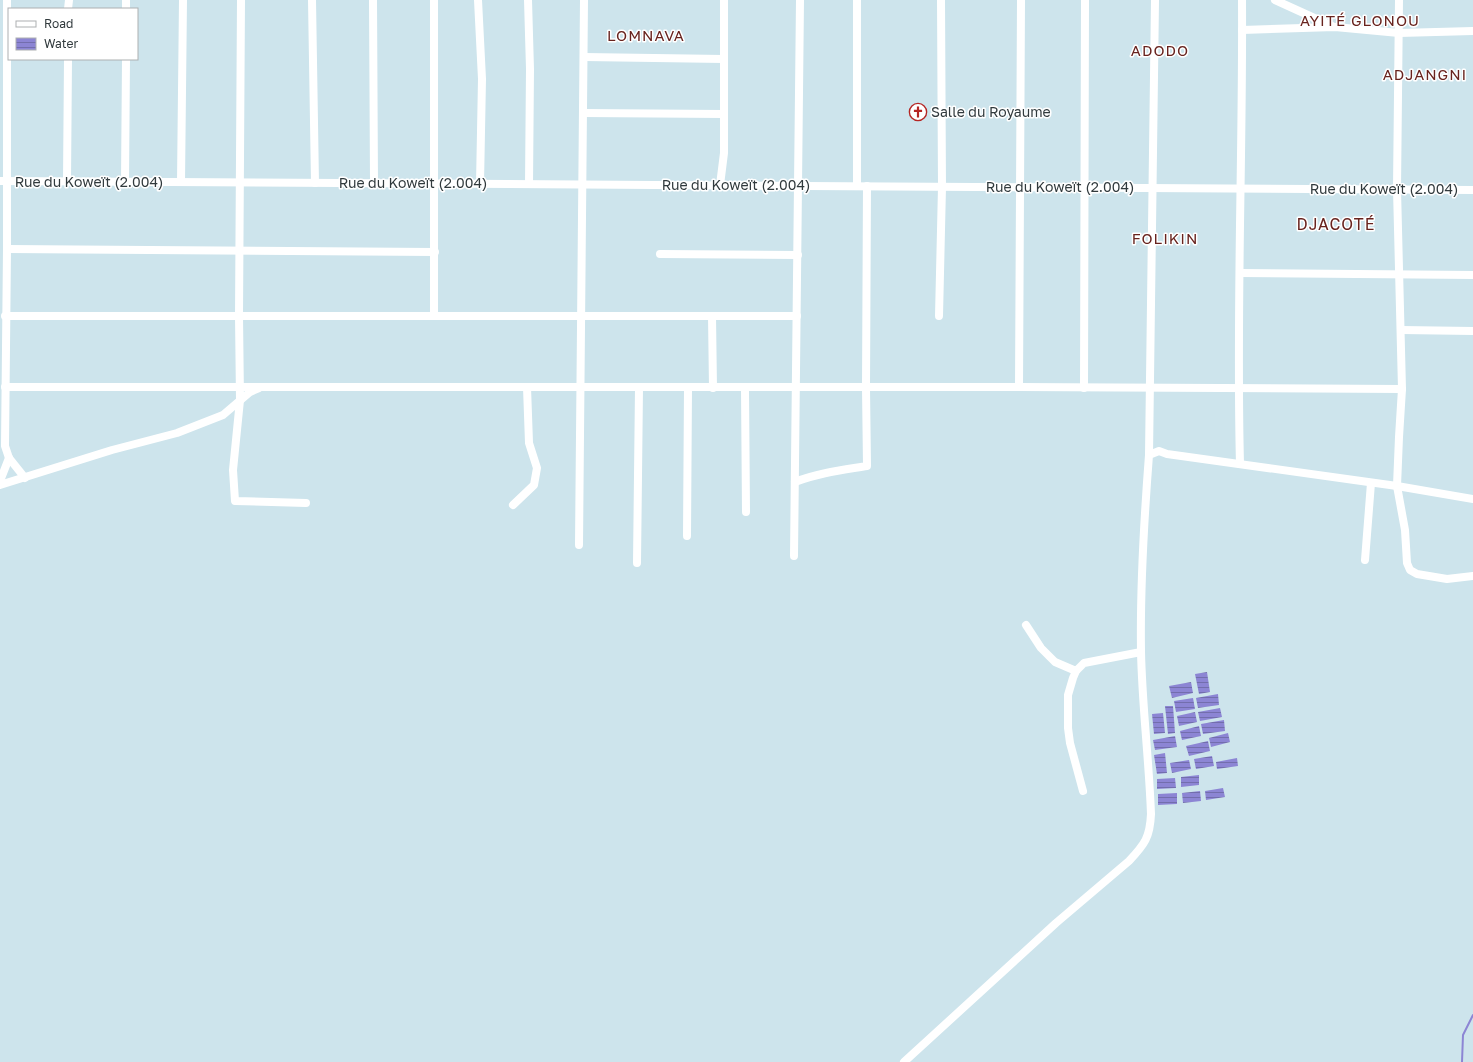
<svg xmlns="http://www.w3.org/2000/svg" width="1473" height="1062" font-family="'Golos Text',sans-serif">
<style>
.water{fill:url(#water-rules)}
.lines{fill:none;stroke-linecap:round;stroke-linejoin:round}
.stream{stroke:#8c85d4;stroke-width:2}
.minor{stroke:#fff;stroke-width:8}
.labels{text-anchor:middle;stroke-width:3;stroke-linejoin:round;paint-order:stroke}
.poi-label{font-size:14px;fill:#313a3d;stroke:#fff;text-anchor:start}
.street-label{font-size:14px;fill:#313a3d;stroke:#fff}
.neighbourhood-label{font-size:15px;letter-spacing:1px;fill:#68231e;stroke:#fff}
.quarter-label{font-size:16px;letter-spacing:1px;fill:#68231e;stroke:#fff}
</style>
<defs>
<pattern id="water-rules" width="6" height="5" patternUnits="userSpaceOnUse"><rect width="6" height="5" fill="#8c85d4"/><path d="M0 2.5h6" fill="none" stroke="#736ead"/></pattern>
</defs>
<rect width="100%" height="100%" fill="#cde4ec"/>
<g class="water">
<path d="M1207,672L1210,692L1199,694L1195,674Z"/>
<path d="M1191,682L1193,693L1172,698L1169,686Z"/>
<path d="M1218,694L1219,705L1198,708L1196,698Z"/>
<path d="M1193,698L1195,709L1176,712L1174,701Z"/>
<path d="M1165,706H1173L1175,733L1168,734Z"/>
<path d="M1220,708L1222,717L1200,721L1198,712Z"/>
<path d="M1195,712L1197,722L1179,726L1177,716Z"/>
<path d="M1163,713L1165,733L1154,734L1152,714Z"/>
<path d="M1224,720L1225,731L1203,734L1201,724Z"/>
<path d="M1199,726L1201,736L1182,740L1180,731Z"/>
<path d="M1228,733L1230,742L1211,747L1209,738Z"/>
<path d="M1175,736L1177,747L1155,750L1153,740Z"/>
<path d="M1208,741L1210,751L1189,756L1186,746Z"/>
<path d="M1165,753L1167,773L1157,774L1154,755Z"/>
<path d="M1212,756L1214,766L1196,769L1194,759Z"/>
<path d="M1237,758L1238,766L1217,769L1216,762Z"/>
<path d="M1189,760L1191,769L1172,773L1170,763Z"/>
<path d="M1199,775V785L1181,787V777Z"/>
<path d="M1175,778L1176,788L1157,789V779Z"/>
<path d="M1223,788L1225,797L1206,800L1205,791Z"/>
<path d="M1200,791L1201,801L1183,803L1182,793Z"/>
<path d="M1177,793V804L1158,805V794Z"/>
</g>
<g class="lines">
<path class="stream" d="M1462,1062L1463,1035L1473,1015"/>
<g class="minor">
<path d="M7,0V249L5,446L9,458L25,478"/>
<path d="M241,0L239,316L240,400L233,470L235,501L306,503"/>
<path d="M312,0L315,183"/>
<path d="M373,0L374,183"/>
<path d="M434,0V316"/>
<path d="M478,0L482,79L480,184"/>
<path d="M528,0L530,69L529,184"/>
<path d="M1275,0L1332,26"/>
<path d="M1399,0L1397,189L1402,389L1399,437L1397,486L1405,530L1407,563L1410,570L1417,574L1447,579L1473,576"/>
<path d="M68,9L69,0"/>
<path d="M126,9V0"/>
<path d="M1242,30L1335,27L1399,33L1473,31"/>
<path d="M584,57L724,59"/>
<path d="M583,113L724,114"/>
<path d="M0,181L1473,190"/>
<path d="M67,181L68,59"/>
<path d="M125,182L126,59"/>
<path d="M181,182L183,0"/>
<path d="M720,185L724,153V0"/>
<path d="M857,186V0"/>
<path d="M7,249L435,252"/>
<path d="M660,254L798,255"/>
<path d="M1240,273L1473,275"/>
<path d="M5,316H797"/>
<path d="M712,316L713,388"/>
<path d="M939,316L942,187L941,0"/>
<path d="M1401,330L1473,331"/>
<path d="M5,387H1019L1402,389"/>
<path d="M1019,387L1021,0"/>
<path d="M745,388L746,512"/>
<path d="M1084,388L1085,0"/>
<path d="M1149,455L1155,0"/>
<path d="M1240,464C1236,309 1243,155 1242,0"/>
<path d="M0,481L9,458"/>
<path d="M795,482C818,473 843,470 867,466L866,388L867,186"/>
<path d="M0,485L112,450L177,433L223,415L250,392L259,388"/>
<path d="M513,505L534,485L537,468L529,443L527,387"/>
<path d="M687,536L688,388"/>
<path d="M579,545L584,0"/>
<path d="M794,556L800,0"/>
<path d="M1365,560L1371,483"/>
<path d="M637,563L639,388"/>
<path d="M1026,625L1041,648L1055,662L1076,671"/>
<path d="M1083,791L1070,743L1068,728V695L1073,678L1076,671L1084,663L1141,652"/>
<path d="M904,1062L1056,923L1129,861C1145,844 1150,837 1151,814C1149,759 1142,705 1141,651C1140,585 1144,520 1149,455L1159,451L1167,454L1397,486L1473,499"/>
</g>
</g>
<defs>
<symbol id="church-ring" viewBox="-11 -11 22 22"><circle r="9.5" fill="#fff" stroke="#b52523" stroke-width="1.5"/><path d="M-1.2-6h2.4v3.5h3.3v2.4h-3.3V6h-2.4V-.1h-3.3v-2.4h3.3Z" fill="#b52523"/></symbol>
</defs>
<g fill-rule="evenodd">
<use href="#church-ring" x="908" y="102" width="20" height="20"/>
</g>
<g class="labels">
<g class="poi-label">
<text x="931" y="117">Salle du Royaume</text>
</g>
<g class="street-label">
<text x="89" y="187">Rue du Koweït (2.004)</text>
<text x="413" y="188">Rue du Koweït (2.004)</text>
<text x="736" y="190">Rue du Koweït (2.004)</text>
<text x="1060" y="192">Rue du Koweït (2.004)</text>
<text x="1384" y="194">Rue du Koweït (2.004)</text>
</g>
<g class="neighbourhood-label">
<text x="1360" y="26">AYITÉ GLONOU</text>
<text x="646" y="41">LOMNAVA</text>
<text x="1160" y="56">ADODO</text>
<text x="1425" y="80">ADJANGNI</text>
<text x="1165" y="244">FOLIKIN</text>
</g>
<g class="quarter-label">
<text x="1336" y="230">DJACOTÉ</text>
</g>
</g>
<rect x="8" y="8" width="130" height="52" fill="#ffffff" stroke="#adb0b1"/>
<rect x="16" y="21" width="20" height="6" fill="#ffffff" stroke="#adb0b1"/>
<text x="44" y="28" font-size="12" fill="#313a3d">Road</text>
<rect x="16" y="38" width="20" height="12" fill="url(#water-rules)" stroke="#adb0b1"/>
<text x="44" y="48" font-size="12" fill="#313a3d">Water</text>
</svg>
